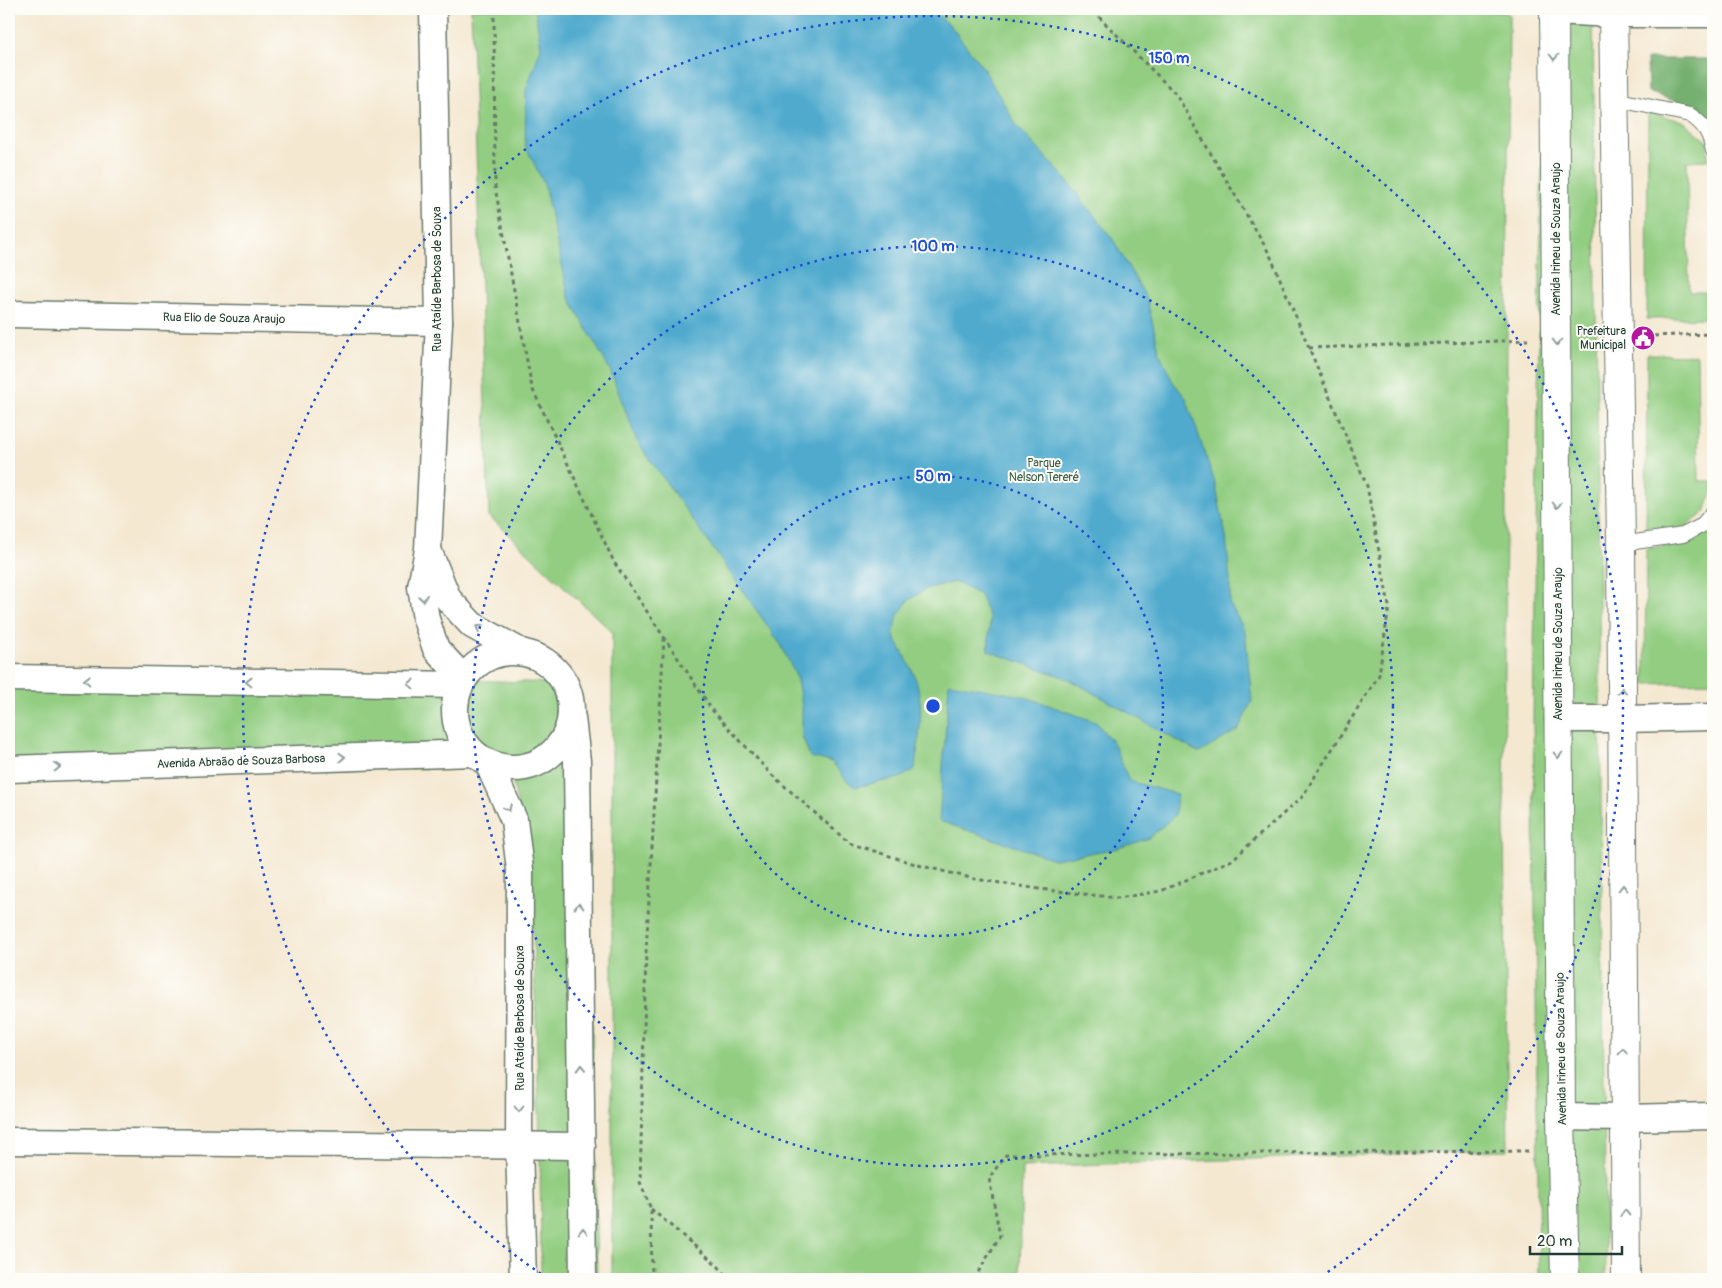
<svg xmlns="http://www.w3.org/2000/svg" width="1722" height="1288" font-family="Pangolin,sans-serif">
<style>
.green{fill:#92cd81;stroke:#58855a}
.forest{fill:#75b06f;stroke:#4a7652}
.water{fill:#50aace;stroke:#387481}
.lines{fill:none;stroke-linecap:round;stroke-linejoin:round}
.lane-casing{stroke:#6a796b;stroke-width:16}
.street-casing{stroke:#6a796b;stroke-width:29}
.secondary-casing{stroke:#6a796b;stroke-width:30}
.path{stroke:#6a796b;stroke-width:3;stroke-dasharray:4 4;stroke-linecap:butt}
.lane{stroke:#fff;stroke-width:14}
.street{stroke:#fff;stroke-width:26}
.secondary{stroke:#fff;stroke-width:28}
.oneway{stroke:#8f9e9a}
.ring{fill:none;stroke:#1d4ed8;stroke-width:2.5;stroke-dasharray:2.5 5}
.labels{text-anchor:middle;stroke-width:4;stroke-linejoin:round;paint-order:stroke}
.street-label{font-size:12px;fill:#1f3d34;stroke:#fdfcf7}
.poi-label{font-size:12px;fill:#1f3d34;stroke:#fdfcf7;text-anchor:end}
.park-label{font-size:12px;fill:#3c6147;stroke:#fdfcf7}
.centre{fill:#1d4ed8;stroke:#fdfcf7;stroke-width:2.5}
.ring-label{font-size:15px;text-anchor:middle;font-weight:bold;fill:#1d4ed8;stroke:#fdfcf7;stroke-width:4;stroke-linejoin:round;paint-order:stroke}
</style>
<rect width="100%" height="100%" fill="#fdfcf7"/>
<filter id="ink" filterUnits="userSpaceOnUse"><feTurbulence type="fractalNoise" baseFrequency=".02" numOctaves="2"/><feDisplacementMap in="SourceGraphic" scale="10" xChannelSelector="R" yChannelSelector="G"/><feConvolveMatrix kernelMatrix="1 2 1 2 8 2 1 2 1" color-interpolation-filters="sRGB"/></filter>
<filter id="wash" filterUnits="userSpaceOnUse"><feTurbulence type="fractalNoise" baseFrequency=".0096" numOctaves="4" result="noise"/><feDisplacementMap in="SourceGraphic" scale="20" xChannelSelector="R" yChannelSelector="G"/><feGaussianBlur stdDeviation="1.12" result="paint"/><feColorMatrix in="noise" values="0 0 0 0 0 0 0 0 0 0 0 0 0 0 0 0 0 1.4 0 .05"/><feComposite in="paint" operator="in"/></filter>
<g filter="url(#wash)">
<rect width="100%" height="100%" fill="#f4e8d1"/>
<g class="green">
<path d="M471,9H1478L1509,14L1504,821L1508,1150L1022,1167L1020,1279H612V632L489,516Z"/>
<path d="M1593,9L1606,1279H1539L1533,719L1544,18Z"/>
<path d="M1648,113L1683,121L1707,141L1708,160L1687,161L1689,292H1712L1711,318L1647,319Z"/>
<path d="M1647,354L1697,355L1699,481H1713V489L1705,512L1682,530L1646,537Z"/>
<path d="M1713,520V682L1645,684L1646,549L1687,542Z"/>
<path d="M9,678L466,680L554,683L582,728L588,804L597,1279H541L540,1139L531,871L510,768L9,770Z"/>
</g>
<path class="forest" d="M1647,59H1713V126L1696,108L1648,92Z"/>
<g class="water">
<path d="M535,9H930L950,25L983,68L1017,126L1064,177L1112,238L1147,299L1160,354L1173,382L1186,398L1215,483L1226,536L1230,580V604L1245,631L1252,701L1238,730L1199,753L1069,679L988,651L990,619L980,595L954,582L926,589L908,601L898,615L893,635C902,652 914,669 918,688C924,714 918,742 915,769L900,778L855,787L846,780L832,762L810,757L802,736V706L796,676L781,645L637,441L610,370L569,297L544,184L525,145L526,90L541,48Z"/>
<path d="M949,683L1023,696L1096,722L1114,744L1129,781L1177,794L1175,815L1149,838L1119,848L1054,859L939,821Z"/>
</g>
</g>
<g filter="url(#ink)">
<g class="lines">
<defs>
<g id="lane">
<path d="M1614,99L1690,115C1704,124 1710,134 1713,151"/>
<path d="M1621,544L1683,535L1701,526L1713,512"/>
</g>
<g id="street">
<path d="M433,9L439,322L428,550L421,587L426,619L436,649L464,679"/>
<path d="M1554,11L1613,14H1713"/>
<path d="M9,314L439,322"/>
<path d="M428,550L448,599L472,625L521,652"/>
<circle cx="513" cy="710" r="58"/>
<path d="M9,678L460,685"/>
<path d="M572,718L577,761L583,1279"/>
<path d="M1558,719H1623L1713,717"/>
<path d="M488,763L514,820L520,870L519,1146L523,1279"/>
<path d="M9,769L473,753"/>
<path d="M1561,1117L1623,1118L1713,1116"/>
<path d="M9,1141L582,1146"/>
</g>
<g id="secondary">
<path d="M1554,9L1561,1117L1565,1279"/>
<path d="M1613,9L1621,544L1626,1279"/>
</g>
</defs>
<use href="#lane" class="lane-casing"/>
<use href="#street" class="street-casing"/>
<use href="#secondary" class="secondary-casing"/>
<g class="path">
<path d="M494,9L495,187L532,388L614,562L713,711L772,775L849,843L918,865L975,879L1039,889L1118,898L1161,891L1232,860L1302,797L1379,675L1389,606L1367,486L1270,255L1176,94L1091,9"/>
<path d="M1646,336L1713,334"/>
<path d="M1309,348L1528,340"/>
<path d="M651,1209L716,1264L730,1279"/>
<path d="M652,1279L651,1209L640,1182L646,952L664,639"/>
<path d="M974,1279L1000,1236L989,1178L1006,1155L1532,1151"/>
</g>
<use href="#lane" class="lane"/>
<use href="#street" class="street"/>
<use href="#secondary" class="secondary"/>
</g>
<defs><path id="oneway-chevron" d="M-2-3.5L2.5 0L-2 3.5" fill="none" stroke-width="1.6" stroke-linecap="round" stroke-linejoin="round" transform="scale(1.25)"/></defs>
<g class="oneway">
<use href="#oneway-chevron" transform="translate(1554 57) rotate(90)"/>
<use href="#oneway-chevron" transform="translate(1557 342) rotate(90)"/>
<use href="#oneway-chevron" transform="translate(1557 505) rotate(90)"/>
<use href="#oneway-chevron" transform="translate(423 598) rotate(81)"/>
<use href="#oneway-chevron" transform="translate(479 628) rotate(-150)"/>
<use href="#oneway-chevron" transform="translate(87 680) rotate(-179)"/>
<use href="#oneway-chevron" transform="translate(249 682) rotate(-179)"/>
<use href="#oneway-chevron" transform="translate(411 684) rotate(-179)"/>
<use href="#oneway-chevron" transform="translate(1622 691) rotate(-91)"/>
<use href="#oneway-chevron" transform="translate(1558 755) rotate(90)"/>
<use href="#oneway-chevron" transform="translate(342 757) rotate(-2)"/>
<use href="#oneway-chevron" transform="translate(57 767) rotate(-2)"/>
<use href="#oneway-chevron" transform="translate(508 808) rotate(65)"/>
<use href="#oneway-chevron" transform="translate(1623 888) rotate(-90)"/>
<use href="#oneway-chevron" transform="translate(579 906) rotate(-91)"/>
<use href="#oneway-chevron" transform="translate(1623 1051) rotate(-90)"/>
<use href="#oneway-chevron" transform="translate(581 1068) rotate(-91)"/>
<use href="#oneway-chevron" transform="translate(519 1109) rotate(90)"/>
<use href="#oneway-chevron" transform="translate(1625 1213) rotate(-91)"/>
<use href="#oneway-chevron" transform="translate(583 1231) rotate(-90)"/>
</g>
</g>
<g class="ring">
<circle cx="933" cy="706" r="230"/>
<circle cx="933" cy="706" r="460"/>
<path d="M547 1278A690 690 0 1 1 1319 1278"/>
</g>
<defs>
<symbol id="civic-disc" viewBox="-11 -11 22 22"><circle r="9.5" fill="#b5179e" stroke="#fdfcf7"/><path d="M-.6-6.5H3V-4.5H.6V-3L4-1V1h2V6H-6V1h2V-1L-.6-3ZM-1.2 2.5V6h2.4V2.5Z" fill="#fff"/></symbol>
</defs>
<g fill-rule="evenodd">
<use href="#civic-disc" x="1629" y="324" width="28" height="28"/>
</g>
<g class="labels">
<g class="street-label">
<text transform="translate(1556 239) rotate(-90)" y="4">Avenida Irineu de Souza Araujo</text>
<text transform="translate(437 279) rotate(-90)" y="4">Rua Ataíde Barbosa de Souxa</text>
<text transform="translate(224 318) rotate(1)" y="4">Rua Elio de Souza Araujo</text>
<text transform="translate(1558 644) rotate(-90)" y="4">Avenida Irineu de Souza Araujo</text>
<text transform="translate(241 761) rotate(-2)" y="4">Avenida Abraão de Souza Barbosa</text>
<text transform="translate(520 1018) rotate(-90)" y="4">Rua Ataíde Barbosa de Souxa</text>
<text transform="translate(1561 1049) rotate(-91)" y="4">Avenida Irineu de Souza Araujo</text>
</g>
<g class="poi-label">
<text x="1626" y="335">Prefeitura<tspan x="1626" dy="14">Municipal</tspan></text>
</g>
<g class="park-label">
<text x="1044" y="467">Parque<tspan x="1044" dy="14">Nelson Tereré</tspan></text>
</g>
</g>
<circle cx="933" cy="706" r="8" class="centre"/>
<g class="ring-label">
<text x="1169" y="63">150 m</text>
<text x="933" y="251">100 m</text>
<text x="933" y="481">50 m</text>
</g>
<rect width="1722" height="1288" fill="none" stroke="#fdfcf7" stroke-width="30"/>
<path d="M1530 1246v8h92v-8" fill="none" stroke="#1f3d34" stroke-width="2.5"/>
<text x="1537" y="1246" font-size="15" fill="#1f3d34" stroke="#fdfcf7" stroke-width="4" paint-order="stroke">20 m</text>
</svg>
